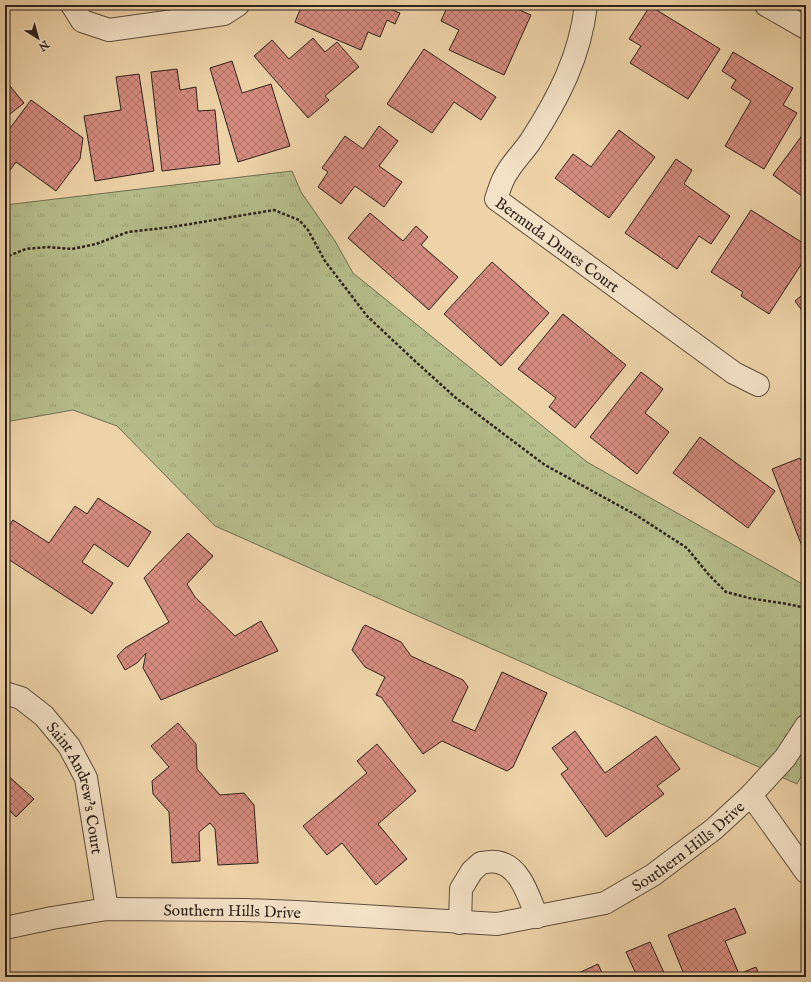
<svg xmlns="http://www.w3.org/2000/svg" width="811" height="982" font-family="'IM FELL English',serif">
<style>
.grass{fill:url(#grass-tufts);stroke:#717053}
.building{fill:url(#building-cross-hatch);stroke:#2d221b}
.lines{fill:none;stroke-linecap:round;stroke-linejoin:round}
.minor-casing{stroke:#5d4e3e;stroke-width:24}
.path{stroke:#2d221b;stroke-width:2.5;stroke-dasharray:3 2;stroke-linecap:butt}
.minor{stroke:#f4e2c7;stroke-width:22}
.labels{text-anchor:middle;stroke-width:3;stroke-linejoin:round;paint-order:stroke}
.street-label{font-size:16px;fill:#2d221b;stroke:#f4e2c7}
</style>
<defs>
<pattern id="grass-tufts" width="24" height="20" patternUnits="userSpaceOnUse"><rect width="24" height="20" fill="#b5bd8b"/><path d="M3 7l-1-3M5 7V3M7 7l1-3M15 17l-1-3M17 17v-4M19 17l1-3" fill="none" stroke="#9ca277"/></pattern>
<pattern id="building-cross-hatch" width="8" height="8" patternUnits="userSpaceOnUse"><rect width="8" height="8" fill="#d58c7f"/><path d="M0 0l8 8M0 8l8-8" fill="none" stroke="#ad7267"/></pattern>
</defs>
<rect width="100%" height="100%" fill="#eed3a9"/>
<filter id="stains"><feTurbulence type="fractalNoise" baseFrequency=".005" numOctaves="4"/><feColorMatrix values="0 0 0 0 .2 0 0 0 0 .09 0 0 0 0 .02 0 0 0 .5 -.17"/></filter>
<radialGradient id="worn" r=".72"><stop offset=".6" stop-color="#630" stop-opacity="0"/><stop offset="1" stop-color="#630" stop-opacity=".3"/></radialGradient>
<path class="grass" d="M292,171L301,192L335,241L353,273L587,462L806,586V767L797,784L215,526L117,426L73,410L5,422V205Z"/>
<g class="building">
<path d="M302,5H380L400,13L395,24L387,20L380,37L368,32L361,50L295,22Z"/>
<path d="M448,5H508L531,15L504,75L449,50L459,30L441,21Z"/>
<path d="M650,6L720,49L688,99L630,63L641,46L629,39Z"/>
<path d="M313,38L325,52L337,42L359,67L325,96L329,100L308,118L254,56L272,40L289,59Z"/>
<path d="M424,49L496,97L481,120L454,102L432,133L387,104Z"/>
<path d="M733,52L793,88L783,105L797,113L764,169L725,146L751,101L731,88L736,80L722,71Z"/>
<path d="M232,61L242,93L271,84L290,146L238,162L210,68Z"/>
<path d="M177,69L180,90L196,87L198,111L215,110L220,164L162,171L151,72Z"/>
<path d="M139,74L154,171L95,181L84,116L121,110L116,77Z"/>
<path d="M5,80L24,103L5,118Z"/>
<path d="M31,100L83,138L80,159L56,191L16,162L5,177V135Z"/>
<path d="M379,126L398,141L379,166L402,182L384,207L355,186L341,204L318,187L328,172L322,168L345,136L363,149Z"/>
<path d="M619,130L655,157L609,218L555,178L573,154L591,167Z"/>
<path d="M806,130V199L773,175Z"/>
<path d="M676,159L692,170L684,184L730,216L711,244L699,236L677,269L625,233Z"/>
<path d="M751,210L806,245V257L769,314L741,296L743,292L711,272Z"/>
<path d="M370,213L403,241L416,226L428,237L421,245L458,277L429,310L348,238Z"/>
<path d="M492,262L549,313L501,366L444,314Z"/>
<path d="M806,292V316L795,301Z"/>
<path d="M563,314L626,365L575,428L549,407L556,398L518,369Z"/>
<path d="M641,372L663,389L645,413L669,432L637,474L590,437Z"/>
<path d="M700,437L775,491L748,528L673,473Z"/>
<path d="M800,458L806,473V554H805L772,469Z"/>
<path d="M98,498L151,532L128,567L94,544L82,562L113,583L92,614L5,557V532L13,520L49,543L75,506L87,514Z"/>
<path d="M188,533L213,556L187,584L195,597L235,636L261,621L278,651L161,700L143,668L146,653L137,663L125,670L117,656L125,648L169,622L144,578Z"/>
<path d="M365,625L401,642L411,656L463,680L468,687L452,721L475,731L502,672L547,693L513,767L507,771L442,741L423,754L381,697L376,695L385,677L365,667L352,650L363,627Z"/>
<path d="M178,723L196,744L197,769L220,795L244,793L254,805L258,863L218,865L215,829L210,823L199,832L200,861L172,863L169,812L153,794L152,781L169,767L151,746Z"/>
<path d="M575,731L605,773L656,736L680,769L657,786L664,794L606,837L561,774L568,769L552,748Z"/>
<path d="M377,744L416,791L378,824L407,859L376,885L342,843L327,855L303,826L367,773L357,761Z"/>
<path d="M5,773L34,799L16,817L5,806Z"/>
<path d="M735,908L746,933L725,941L739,974L756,967L760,977H685L668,935Z"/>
<path d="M650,942L666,977H629L636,974L626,952Z"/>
<path d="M598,964L604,977H570Z"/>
</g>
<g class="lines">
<defs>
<g id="minor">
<path d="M72,5L82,21L109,30L224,14L238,5"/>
<path id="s1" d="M586,5C580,57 558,99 530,142C523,152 514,161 508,171C502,179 499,190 496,199L734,373L758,385"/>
<path d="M766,5L806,28"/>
<path id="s2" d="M5,693L21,698L44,716L69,746L86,778L107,909"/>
<path d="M751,795L806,872"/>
<path d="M460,923L461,889L472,871L481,863C486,862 492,861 497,862C521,866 529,898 537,917"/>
<path id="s3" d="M5,928L52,918L107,909L245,910L297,912L497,924L605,903L653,875L714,829L751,795L785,758L806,726"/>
</g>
</defs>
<use href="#minor" class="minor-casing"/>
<path class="path" d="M5,259L8,256L26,249L47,247L72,249L96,244L128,232L172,227L274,210L299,220L308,230L325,261L367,316L416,362L456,398L517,444L545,465L636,515L687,548L709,575L726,592L749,598L787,604L806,608"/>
<use href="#minor" class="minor"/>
</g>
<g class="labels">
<g class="street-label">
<text dy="6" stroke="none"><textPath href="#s1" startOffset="293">Bermuda Dunes Court</textPath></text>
<text dy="6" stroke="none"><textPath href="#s2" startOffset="127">Saint Andrew's Court</textPath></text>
<text dy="6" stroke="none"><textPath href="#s3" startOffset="705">Southern Hills Drive</textPath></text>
<text dy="6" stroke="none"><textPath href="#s3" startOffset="229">Southern Hills Drive</textPath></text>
</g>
</g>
<rect width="811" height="982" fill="none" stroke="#eed3a9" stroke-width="20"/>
<rect x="6" y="6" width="799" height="970" fill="none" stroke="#2d221b" stroke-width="2"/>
<rect x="10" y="10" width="791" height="962" fill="none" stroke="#2d221b"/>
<g transform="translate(38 38) rotate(143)" stroke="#f4e2c7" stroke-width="3" paint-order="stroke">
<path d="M0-3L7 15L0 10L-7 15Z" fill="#2d221b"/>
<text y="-6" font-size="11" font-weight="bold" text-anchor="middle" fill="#2d221b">N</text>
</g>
<rect width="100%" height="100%" filter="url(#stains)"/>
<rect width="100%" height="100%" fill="url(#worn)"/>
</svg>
